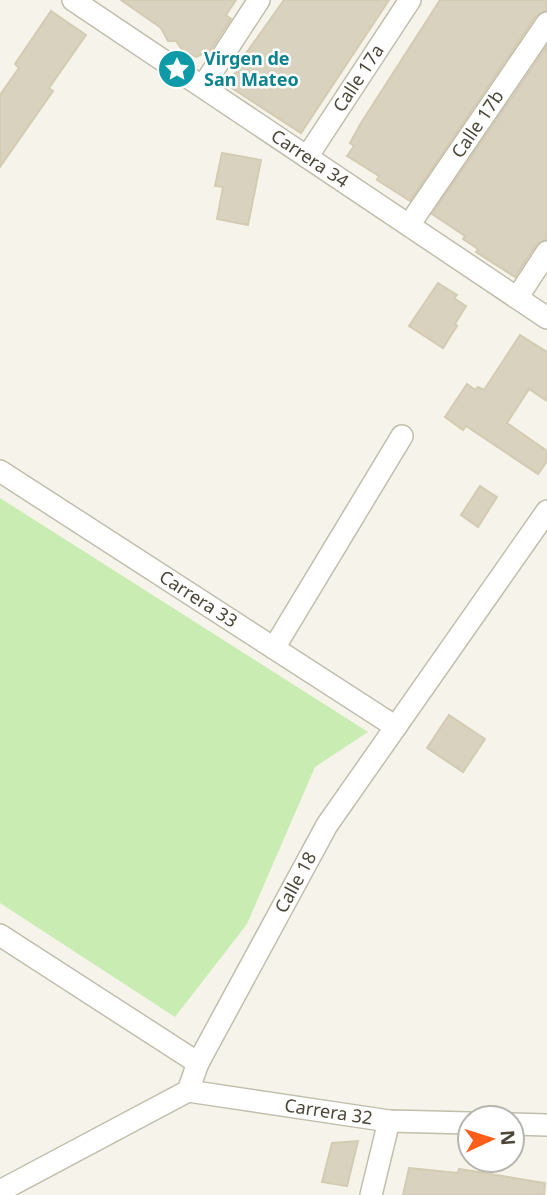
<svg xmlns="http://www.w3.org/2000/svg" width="547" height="1195" font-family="'Noto Sans',sans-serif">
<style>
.green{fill:#c8ecb1}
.building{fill:#d8d2bf;stroke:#d3cbb2;stroke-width:2}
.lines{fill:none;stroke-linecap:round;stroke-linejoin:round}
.minor-casing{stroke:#c2beac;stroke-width:24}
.minor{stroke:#fff;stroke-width:21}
.labels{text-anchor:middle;stroke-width:5;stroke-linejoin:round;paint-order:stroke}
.culture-label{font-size:18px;font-weight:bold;fill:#0d838f;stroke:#fff;text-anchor:start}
.street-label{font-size:18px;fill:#4b4637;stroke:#fff}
</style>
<rect width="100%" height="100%" fill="#f6f4ea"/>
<path class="green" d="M0,498L368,732L315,767L247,924L175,1017L0,903Z"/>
<g class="building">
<path d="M121,0H236L226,15L231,19L210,51L196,57L183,51L176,41H168L161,28Z"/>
<path d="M284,0H389L301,133L227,85L239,67L237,66Z"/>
<path d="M440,0H547V10L536,16L410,201L377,180L379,176L347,156L354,146L350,143L361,123Z"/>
<path d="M51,11L86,35L49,88L53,91L0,167V95L19,68L15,64Z"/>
<path d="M547,46V239L536,245L515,277L476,252L478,249L463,239L465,236L432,214Z"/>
<path d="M222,153L261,160L248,225L217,219L223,187L215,186Z"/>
<path d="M438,283L457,295L454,298L466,306L455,324L457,326L443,348L409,326Z"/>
<path d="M520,335L547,352V401L529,389L507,423L547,451V461L538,474L466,426L463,430L445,417L467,384L475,390L478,387L484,390Z"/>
<path d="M480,486L497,497L478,527L461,515Z"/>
<path d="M449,715L485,739L463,772L427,748Z"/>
<path d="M358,1141L347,1186L322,1182L332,1143Z"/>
<path d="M409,1168L458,1173L459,1169L545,1183L544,1195H403Z"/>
</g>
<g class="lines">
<defs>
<g id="minor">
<path id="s1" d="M73,0L547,318"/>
<path d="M203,86L259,0"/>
<path id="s2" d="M307,157L410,0"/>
<path id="s3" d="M409,225L547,23"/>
<path d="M517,298L547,252"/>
<path id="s4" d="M0,471L396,727"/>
<path d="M274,648L402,436"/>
<path d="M0,935L198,1063"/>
<path id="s5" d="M188,1091L389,1121L470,1123"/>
<path d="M512,1124L547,1125"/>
<path id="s6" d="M0,1191L188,1091L198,1063L327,825L547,511"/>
<path d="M371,1195L389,1121"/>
</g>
</defs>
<use href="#minor" class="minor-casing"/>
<use href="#minor" class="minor"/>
</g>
<defs>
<symbol id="sight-disc" viewBox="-11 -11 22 22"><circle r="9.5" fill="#0f9aa8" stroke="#fff"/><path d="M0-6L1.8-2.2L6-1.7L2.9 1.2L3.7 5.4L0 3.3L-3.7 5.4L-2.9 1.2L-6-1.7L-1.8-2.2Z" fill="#fff"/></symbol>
</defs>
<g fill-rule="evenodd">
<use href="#sight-disc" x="155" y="47" width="44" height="44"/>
</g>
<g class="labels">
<g class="culture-label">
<text x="204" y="65">Virgen de<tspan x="204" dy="21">San Mateo</tspan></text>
</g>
<g class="street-label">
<text dy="6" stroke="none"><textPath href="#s2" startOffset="94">Calle 17a</textPath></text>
<text dy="6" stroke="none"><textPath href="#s3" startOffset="122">Calle 17b</textPath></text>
<text dy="6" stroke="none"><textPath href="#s1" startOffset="285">Carrera 34</textPath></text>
<text dy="6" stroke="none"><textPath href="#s4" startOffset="236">Carrera 33</textPath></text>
<text dy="6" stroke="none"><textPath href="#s6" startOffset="448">Calle 18</textPath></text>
<text dy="6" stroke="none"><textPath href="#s5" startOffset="142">Carrera 32</textPath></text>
</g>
</g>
<g transform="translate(491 1139) rotate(86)"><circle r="33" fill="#ffffff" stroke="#b7b5af" stroke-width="2"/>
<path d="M0-5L12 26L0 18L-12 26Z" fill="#ff5e18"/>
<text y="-10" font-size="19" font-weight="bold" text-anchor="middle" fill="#4b4637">N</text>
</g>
</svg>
